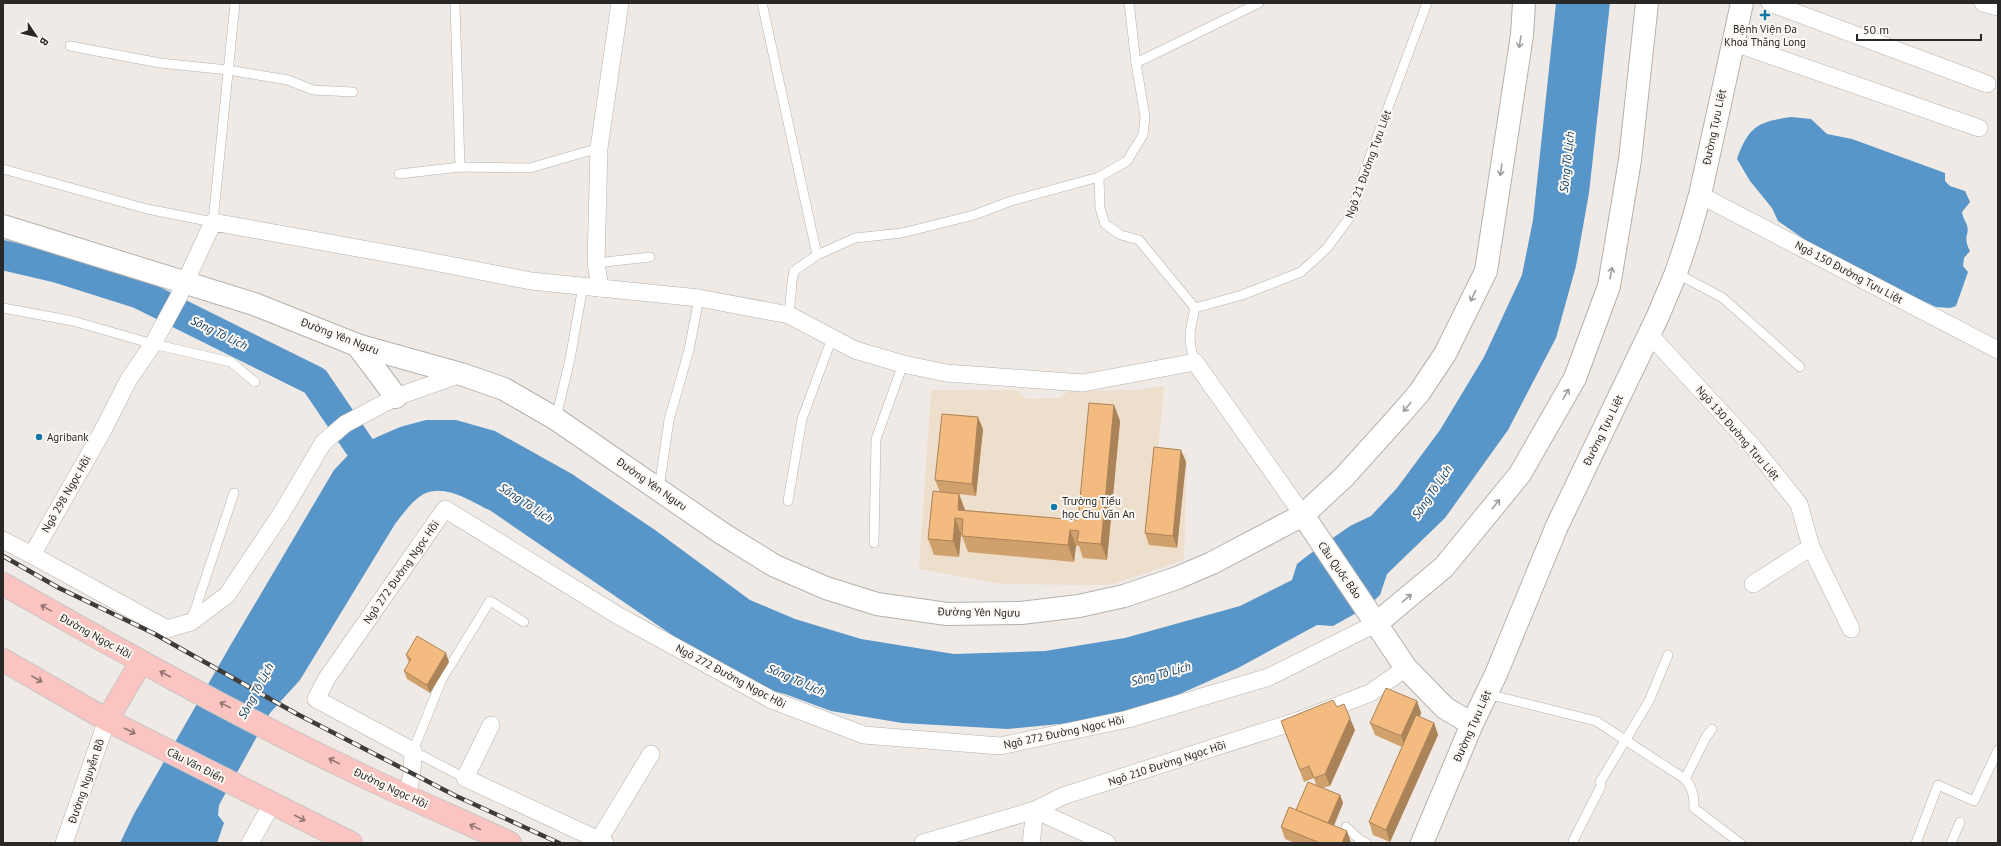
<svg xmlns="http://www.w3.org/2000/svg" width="2001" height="846" font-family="'PT Sans',sans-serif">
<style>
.education{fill:#eedfcc}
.water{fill:#5895c8}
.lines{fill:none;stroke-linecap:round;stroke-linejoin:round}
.river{stroke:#5895c8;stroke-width:30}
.service-casing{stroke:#b5b1ad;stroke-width:10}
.minor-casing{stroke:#b5b1ad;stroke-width:18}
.tertiary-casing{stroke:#b5b1ad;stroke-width:24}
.trunk-casing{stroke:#c8c7c7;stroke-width:24}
.service{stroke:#fff;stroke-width:9}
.minor{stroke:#fff;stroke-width:17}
.tertiary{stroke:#fff;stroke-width:22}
.trunk{stroke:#fcc4c0;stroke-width:22}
.rail-casing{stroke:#3e3c3a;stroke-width:4.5}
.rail{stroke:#fcf8f3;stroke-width:3;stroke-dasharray:9;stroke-linecap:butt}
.wall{fill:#d1a16d}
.shaded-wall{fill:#aa8359}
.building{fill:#f3bb7f;stroke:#aa8359}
.oneway{stroke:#9f9e9d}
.oneway2{stroke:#937673}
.poi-dot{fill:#1078a3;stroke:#fcf8f3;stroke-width:1.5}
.labels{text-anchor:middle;stroke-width:4;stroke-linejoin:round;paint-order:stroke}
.poi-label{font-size:11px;fill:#2a2826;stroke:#fcf8f3;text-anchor:start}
.street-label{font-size:11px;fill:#2a2826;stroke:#fcf8f3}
.water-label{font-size:12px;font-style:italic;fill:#114063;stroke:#fcf8f3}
</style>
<rect width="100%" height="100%" fill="#efeae6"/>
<path class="education" d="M1164,386L1158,452L1187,454L1184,560L1110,585L1002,584L919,569L931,390H1016L1027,399L1060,398L1068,391L1139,390Z"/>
<g class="water">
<path d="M1556,3H1610L1589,193L1576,266L1556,338L1508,430L1445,518L1387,574L1380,595L1367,607L1333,626L1317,625L1238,668L1173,697L1090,721L1008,729L902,723L831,711L785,694L761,688L710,661L491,511C472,502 444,482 422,495C411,502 403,514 395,524L300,680L270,713L219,805L218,815L224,823L217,843H120L134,814L230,646L334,470L353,450L377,437L400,427L426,420H456L495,431L572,474L655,530L750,600L795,619L861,639L954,654L1045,651L1125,638L1240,606L1292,580L1297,564L1307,556L1350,526L1371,516L1397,488L1440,430L1484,357L1522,275L1533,220Z"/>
<path d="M1791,117L1811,119L1827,134L1852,139L1945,173V181L1950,186L1965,191L1970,202L1962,212C1963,218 1965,220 1967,225C1970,235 1962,236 1970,251L1964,258L1963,266L1968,272L1956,306L1950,308L1936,307L1830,257L1778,221L1772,208L1750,181L1737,159C1749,126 1758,122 1791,117Z"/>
</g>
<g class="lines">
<path class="river" d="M3,255L58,268L140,294L315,381L383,481"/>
<defs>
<g id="service">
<path d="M455,3L460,167"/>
<path d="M762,3L817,255"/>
<path d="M1129,3L1136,63L1145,117L1143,135L1127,161L1099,177L1100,208L1105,224L1121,235L1139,240L1195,308"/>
<path d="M70,46L160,63L228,70L288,80L313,90L353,92"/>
<path d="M1136,63L1259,3"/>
<path d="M3,169L147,209L213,222L235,3"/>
<path d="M399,174L460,167L530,168L599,148"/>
<path d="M596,263L650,257"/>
<path d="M1676,273L1723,298L1800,367"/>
<path d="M3,308L73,321L153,344L231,362L255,382"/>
<path d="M1195,308L1242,295L1301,272L1327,248L1350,217L1366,167L1427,3"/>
<path d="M789,315L792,282L794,271L817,255L855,238L902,233L974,215L1011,201L1099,177"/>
<path d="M1195,362C1187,339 1190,330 1195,308"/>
<path d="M556,418L570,359L583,286"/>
<path d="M659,488L669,420L689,350L699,298"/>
<path d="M788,501L802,419L832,338"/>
<path d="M874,543L876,439L903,364"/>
<path d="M192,619L234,493"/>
<path d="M1487,694L1596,721L1685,779C1693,788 1694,797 1694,808L1740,843"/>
<path d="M465,778L413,751L442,679L490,601L524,622"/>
<path d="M1685,779L1706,737L1712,729"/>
<path d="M1346,827L1360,840L1366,843"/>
<path d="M1573,841L1601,786L1600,782L1649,701L1668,655"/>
<path d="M1916,843L1938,785L1974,801L1998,750"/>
<path d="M1951,843L1960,822"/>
</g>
<g id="minor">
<path d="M1770,3L1987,84"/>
<path d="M1983,3L1998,7"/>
<path d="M1732,42L1979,128"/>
<path d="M1700,195L1998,350"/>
<path d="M600,288L596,263L599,148L620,3"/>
<path d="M1649,334L1754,448L1799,504L1811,547L1851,629"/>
<path d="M3,540L32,555L102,432L129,379L153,344L178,298L213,222L413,258L531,281L699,298L789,315L855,350L903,364L946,373L1083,383L1195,362L1303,515"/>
<path d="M32,555L167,629L191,622L227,595L281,514L323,443L345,424L396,397L461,374"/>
<path d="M1753,584L1811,547"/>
<path d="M491,725L465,778L605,843"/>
<path d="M407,796L412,773L413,751L316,699L327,678L445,509L617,615L772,700L864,735L1000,746L1128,719L1269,677L1377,623"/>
<path d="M64,843L107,720"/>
<path d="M250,843L272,804"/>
<path d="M597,843L651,754"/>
<path d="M923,843L1035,810L1063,796L1303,719L1370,693L1406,668"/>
<path d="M1031,843L1035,810L1107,843"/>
</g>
<g id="tertiary">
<path d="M3,226L254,304L357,345L461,374L504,389L556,419L723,534L775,566L826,588L877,604L947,614L1021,613L1079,606L1124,596L1177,578L1212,563L1303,515L1344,477L1399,416L1419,393L1445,354L1486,271L1522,35L1524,3"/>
<path d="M357,345L396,397"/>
<path d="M1303,515L1406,668L1445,708L1472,724"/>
<path d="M1377,623L1444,567L1520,474L1575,378L1609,286L1630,160L1647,3"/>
<path d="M1422,843L1472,724L1496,674L1557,526L1658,316L1676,273L1688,237L1700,195L1742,3"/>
</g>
<g id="trunk">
<path d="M3,584C121,651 239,717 361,775C411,799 461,820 510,843"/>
<path d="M3,660L107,720L351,843"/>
<path d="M107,720L141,662"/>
</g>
</defs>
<use href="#service" class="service-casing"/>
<use href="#minor" class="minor-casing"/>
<use href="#tertiary" class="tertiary-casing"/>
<use href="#trunk" class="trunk-casing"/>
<use href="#service" class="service"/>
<use href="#minor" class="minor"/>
<use href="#tertiary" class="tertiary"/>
<use href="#trunk" class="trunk"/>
<defs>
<path id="rail" d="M3,556L59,588L153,633L297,714L456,796L559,843"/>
</defs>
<use href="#rail" class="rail-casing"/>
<use href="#rail" class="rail"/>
</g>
<g class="wall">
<path d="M1114,405L1120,421L1107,560L1083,558L1079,546H1076L1074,562L968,552L962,536V535L961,534L959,557L934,555L928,539L940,492L935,480L983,429L976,496L959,494L965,510L1078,520Z"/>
<path d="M1186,462L1177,548L1149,545L1145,533Z"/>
<path d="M406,655L449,662L430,693L407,679L404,671L409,663Z"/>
<path d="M1417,701L1421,713L1420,717L1434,723L1438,735L1390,842L1373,835L1369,822L1402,747L1375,735L1370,723Z"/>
<path d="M1337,707L1355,730L1330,786L1323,788L1340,795L1343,803L1334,826L1347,831L1351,843H1295L1285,839L1281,827L1296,810L1316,785L1314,778L1304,782L1281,721Z"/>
</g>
<g class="shaded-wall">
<path d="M1114,405L1120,421L1107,560L1101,544Z"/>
<path d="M978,417L983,429L976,496L972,484Z"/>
<path d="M1181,450L1186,462L1177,548L1173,536Z"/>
<path d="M959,494L965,510L964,521L958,510Z"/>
<path d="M955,518L961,534L959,557L953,541Z"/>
<path d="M1070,530L1076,546L1074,562L1068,545Z"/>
<path d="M446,653L449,662L430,693L427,685Z"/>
<path d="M1417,701L1421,713L1406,749L1401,736Z"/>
<path d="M1350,718L1355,730L1330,786L1325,774Z"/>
<path d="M1434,723L1438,735L1390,842L1386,830Z"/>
<path d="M1340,795L1343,803L1331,832L1328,823Z"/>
<path d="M1347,831L1351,843H1342Z"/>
</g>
<g class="building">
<path d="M1089,403L1114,405L1101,544L1077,542L1079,531L1070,530L1068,545L962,536L963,519L955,518L953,541L928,539L933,491L959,494L958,510L1078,520Z"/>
<path d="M942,414L978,417L972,484L935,480Z"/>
<path d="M1154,447L1181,450L1173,536L1145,533Z"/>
<path d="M417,636L446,653L427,685L404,671L411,659L406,655Z"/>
<path d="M1386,688L1417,701L1401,736L1370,723Z"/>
<path d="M1333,700L1337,707L1344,704L1350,718L1325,774L1314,778L1309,766L1300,770L1281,721Z"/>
<path d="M1416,715L1434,723L1386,830L1369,822Z"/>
<path d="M1308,782L1340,795L1328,823L1296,810Z"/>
<path d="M1289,807L1347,831L1342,843H1320L1281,827Z"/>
</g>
<defs><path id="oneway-shaft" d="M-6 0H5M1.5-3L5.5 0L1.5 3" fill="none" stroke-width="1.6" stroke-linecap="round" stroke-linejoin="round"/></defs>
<g class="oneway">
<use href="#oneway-shaft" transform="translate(1520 42) rotate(99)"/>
<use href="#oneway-shaft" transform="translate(1501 170) rotate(98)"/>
<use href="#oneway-shaft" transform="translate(1611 273) rotate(-80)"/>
<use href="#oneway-shaft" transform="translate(1473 296) rotate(116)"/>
<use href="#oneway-shaft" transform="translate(1566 394) rotate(-60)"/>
<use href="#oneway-shaft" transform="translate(1407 407) rotate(131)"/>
<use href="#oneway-shaft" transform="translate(1496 504) rotate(-51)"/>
<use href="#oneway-shaft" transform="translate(1407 598) rotate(-40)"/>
</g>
<g class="oneway2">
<use href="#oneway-shaft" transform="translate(46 608) rotate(-151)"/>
<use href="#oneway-shaft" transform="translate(165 674) rotate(-152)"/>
<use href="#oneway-shaft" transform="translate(37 679) rotate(30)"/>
<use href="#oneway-shaft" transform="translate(225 705) rotate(-153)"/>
<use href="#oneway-shaft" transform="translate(130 731) rotate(27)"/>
<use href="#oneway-shaft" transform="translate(334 761) rotate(-153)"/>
<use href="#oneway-shaft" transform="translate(300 818) rotate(27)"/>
<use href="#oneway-shaft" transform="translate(475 827) rotate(-155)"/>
</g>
<g class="poi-dot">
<path d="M1763 9h4v4h4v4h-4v4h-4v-4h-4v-4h4z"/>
<circle cx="39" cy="437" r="4"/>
<circle cx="1054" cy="507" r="4"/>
</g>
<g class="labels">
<g class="poi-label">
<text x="1765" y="33" text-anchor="middle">Bệnh Viện Đa<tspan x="1765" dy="13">Khoa Thăng Long</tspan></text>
<text x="47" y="441">Agribank</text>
<text x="1062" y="505">Trường Tiểu<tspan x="1062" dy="13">học Chu Văn An</tspan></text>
</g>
<g class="street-label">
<text transform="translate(1714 127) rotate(-78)" y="4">Đường Tựu Liệt</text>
<text transform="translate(1368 164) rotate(-70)" y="4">Ngõ 21 Đường Tựu Liệt</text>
<text transform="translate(1849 272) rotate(28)" y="4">Ngõ 150 Đường Tựu Liệt</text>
<text transform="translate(340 336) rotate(21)" y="4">Đường Yên Ngưu</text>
<text transform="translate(1603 430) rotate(-64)" y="4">Đường Tựu Liệt</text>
<text transform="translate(1738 433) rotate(49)" y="4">Ngõ 130 Đường Tựu Liệt</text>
<text transform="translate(652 484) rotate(35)" y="4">Đường Yên Ngưu</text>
<text transform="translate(66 494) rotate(-60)" y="4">Ngõ 298 Ngọc Hồi</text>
<text transform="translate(1340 570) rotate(55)" y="4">Cầu Quốc Bảo</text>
<text transform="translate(401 572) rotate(-55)" y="4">Ngõ 272 Đường Ngọc Hồi</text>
<text transform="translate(979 612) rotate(1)" y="4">Đường Yên Ngưu</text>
<text transform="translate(96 636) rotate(29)" y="4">Đường Ngọc Hồi</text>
<text transform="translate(731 676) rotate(28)" y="4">Ngõ 272 Đường Ngọc Hồi</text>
<text transform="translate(1472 726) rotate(-66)" y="4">Đường Tựu Liệt</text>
<text transform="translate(1064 732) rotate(-12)" y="4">Ngõ 272 Đường Ngọc Hồi</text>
<text transform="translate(1167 763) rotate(-18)" y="4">Ngõ 210 Đường Ngọc Hồi</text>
<text transform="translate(196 765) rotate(27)" y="4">Cầu Văn Điển</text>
<text transform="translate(86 781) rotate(-71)" y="4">Đường Nguyễn Bồ</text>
<text transform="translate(391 788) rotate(25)" y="4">Đường Ngọc Hồi</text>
</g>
<g class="water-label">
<text transform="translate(1567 162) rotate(-84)" y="4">Sông Tô Lịch</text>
<text transform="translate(219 333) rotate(26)" y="4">Sông Tô Lịch</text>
<text transform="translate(1432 492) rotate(-56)" y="4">Sông Tô Lịch</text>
<text transform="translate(526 503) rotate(33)" y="4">Sông Tô Lịch</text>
<text transform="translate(1161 674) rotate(-15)" y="4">Sông Tô Lịch</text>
<text transform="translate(796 680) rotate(24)" y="4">Sông Tô Lịch</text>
<text transform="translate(256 691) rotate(-62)" y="4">Sông Tô Lịch</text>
</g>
</g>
<rect width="2001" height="846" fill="none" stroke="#2a2826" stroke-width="8"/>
<g transform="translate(36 36) rotate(125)" stroke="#fcf8f3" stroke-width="3" paint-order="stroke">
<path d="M0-3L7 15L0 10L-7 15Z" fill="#2a2826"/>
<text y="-6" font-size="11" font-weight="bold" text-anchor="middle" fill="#2a2826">B</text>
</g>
<path d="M1857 34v6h124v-6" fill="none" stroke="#2a2826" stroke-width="2"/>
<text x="1863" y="34" font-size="12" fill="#2a2826" stroke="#fcf8f3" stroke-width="3" paint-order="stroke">50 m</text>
</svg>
